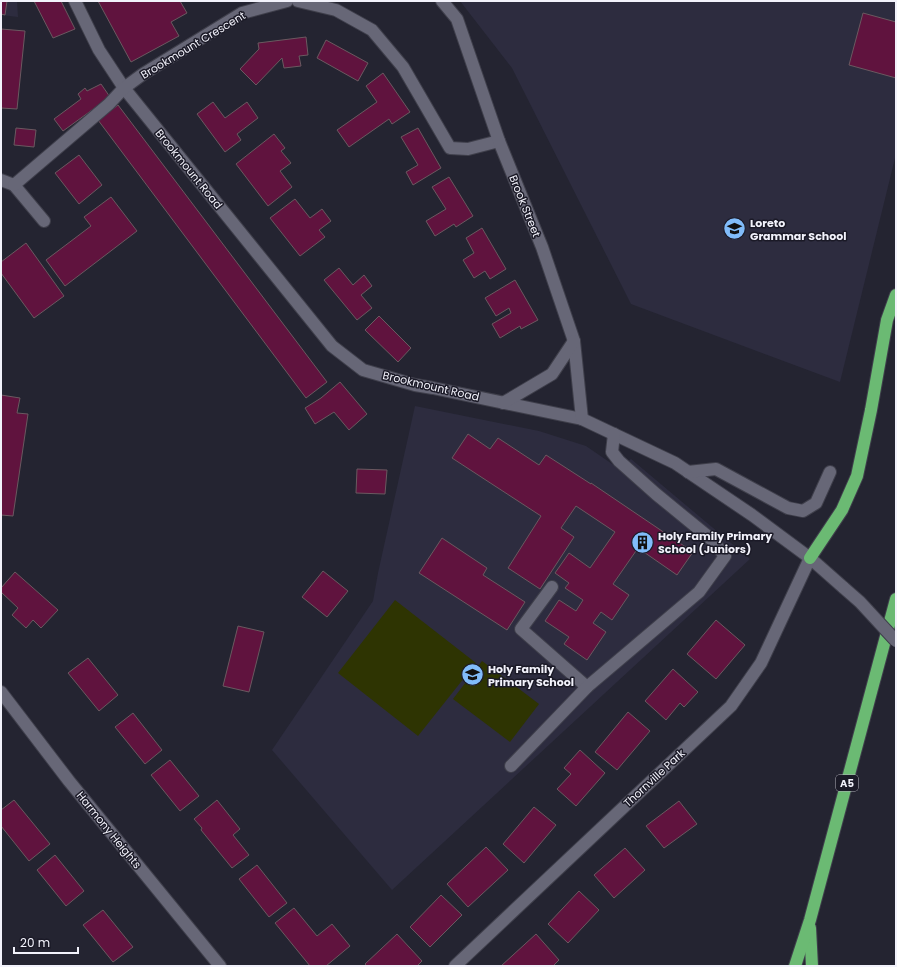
<svg xmlns="http://www.w3.org/2000/svg" width="897" height="967" font-family="Poppins,sans-serif">
<style>
.built{fill:#2d2c3f}
.green{fill:#2e3402}
.building{fill:#60133e;stroke:#6a5960}
.lines{fill:none;stroke-linecap:round;stroke-linejoin:round}
.minor-casing{stroke:#3f3f4b;stroke-width:14}
.highway-casing{stroke:#3f3f4b;stroke-width:14}
.minor{stroke:#676777;stroke-width:12}
.highway{stroke:#6bba73;stroke-width:12}
.minor-bridge-casing{stroke:#3f3f4b;stroke-width:14;stroke-linecap:butt}
.minor-bridge{stroke:#676777;stroke-width:12}
.labels{text-anchor:middle;stroke-width:3;stroke-linejoin:round;paint-order:stroke}
.shield{fill:#1b1a27;stroke:#b2b1bb;stroke-width:1}
.shield-label{font-size:10px;font-weight:bold;fill:#f2f2fb}
.street-label{font-size:11px;fill:#f2f2fb;stroke:#1b1a27}
.poi-label{font-size:11px;font-weight:bold;fill:#f2f2fb;stroke:#1b1a27;text-anchor:start}
</style>
<rect width="100%" height="100%" fill="#242431"/>
<g class="built">
<path d="M1,1H17L18,17L1,15Z"/>
<path d="M460,1H896V154L840,382L631,304L512,68Z"/>
<path d="M415,406L539,431L586,446L618,468L631,459L750,559L392,890L272,750L373,601L378,573Z"/>
</g>
<g class="green">
<path d="M395,600L476,663L418,736L338,673Z"/>
<path d="M482,661L539,704L510,742L453,699Z"/>
</g>
<g class="building">
<path d="M1,1H7L5,15L1,14Z"/>
<path d="M34,1H61L75,29L53,38Z"/>
<path d="M98,1H180L187,13L171,22L179,36L131,62Z"/>
<path d="M863,13L896,22V78L849,65Z"/>
<path d="M1,29L25,31L17,109L1,108Z"/>
<path d="M306,37L308,55L299,56L301,66L284,68L282,58L256,85L240,69L259,49L258,43Z"/>
<path d="M326,40L368,63L358,81L317,58Z"/>
<path d="M383,73L410,112L392,124L389,119L349,147L337,130L377,102L366,86Z"/>
<path d="M101,84L110,97L63,131L54,119L81,99L78,94L85,88L87,91Z"/>
<path d="M213,102L225,118L247,102L258,118L237,134L241,140L225,152L197,114Z"/>
<path d="M118,105L327,382L306,398L98,120Z"/>
<path d="M16,128L36,130L34,147L14,145Z"/>
<path d="M418,128L441,168L413,185L406,172L418,165L401,137Z"/>
<path d="M274,134L285,148L281,151L291,163L280,171L292,187L268,206L236,164Z"/>
<path d="M79,155L102,185L79,204L55,173Z"/>
<path d="M449,177L473,216L456,227L454,224L435,236L426,221L446,209L432,187Z"/>
<path d="M111,197L137,231L65,286L46,260L91,226L84,217Z"/>
<path d="M295,199L310,218L322,209L331,221L319,230L325,237L300,256L270,218Z"/>
<path d="M482,228L506,269L490,279L485,271L474,278L463,260L474,253L466,238Z"/>
<path d="M26,243L64,296L34,318L1,273V262Z"/>
<path d="M339,268L353,285L364,275L372,286L361,295L372,308L357,320L324,280Z"/>
<path d="M515,280L538,320L521,329L520,326L500,338L492,324L511,313L509,308L496,316L485,298Z"/>
<path d="M379,316L411,348L398,362L365,330Z"/>
<path d="M340,382L367,414L349,430L334,412L315,424L305,408L321,398Z"/>
<path d="M1,395L20,398L17,413L28,414L13,516L1,515Z"/>
<path d="M468,434L490,449L498,438L539,465L546,455L591,484V483L693,552L677,575L638,548L613,584L629,595L612,620L601,612L593,623L606,632L587,660L564,644L569,637L545,621L559,600L576,611L583,600L565,588L569,583L555,573L569,553L590,568L615,532L576,506L561,528L574,537L540,589L508,568L541,516L452,458Z"/>
<path d="M357,469L387,470L385,494L356,493Z"/>
<path d="M442,538L487,568L483,575L525,602L507,630L419,573Z"/>
<path d="M323,571L348,591L327,617L302,597Z"/>
<path d="M15,572L58,610L41,628L33,620L26,628L12,615L18,608L1,592V588Z"/>
<path d="M716,620L745,645L716,679L687,654Z"/>
<path d="M238,626L264,632L249,692L223,686Z"/>
<path d="M88,658L118,695L99,711L68,673Z"/>
<path d="M673,669L698,692L684,707L680,703L666,720L645,701Z"/>
<path d="M628,712L650,731L617,770L595,752Z"/>
<path d="M133,713L162,750L145,764L115,727Z"/>
<path d="M580,750L605,773L576,806L557,789L571,774L564,768Z"/>
<path d="M170,760L199,796L180,811L151,775Z"/>
<path d="M14,800L50,844L29,861L1,826V810Z"/>
<path d="M217,800L240,829L233,835L249,855L232,868L201,830L202,828L194,819Z"/>
<path d="M679,801L697,824L664,848L646,826Z"/>
<path d="M534,807L556,825L524,863L503,844Z"/>
<path d="M486,847L508,870L468,907L447,884Z"/>
<path d="M625,848L645,870L614,898L594,875Z"/>
<path d="M55,855L84,891L66,906L37,870Z"/>
<path d="M257,865L287,903L269,917L239,879Z"/>
<path d="M579,891L599,910L568,943L548,924Z"/>
<path d="M441,895L462,915L430,947L410,927Z"/>
<path d="M294,908L317,936L332,924L350,946L326,966H310L275,923Z"/>
<path d="M103,910L133,947L113,962L83,925Z"/>
<path d="M397,934L422,961L417,966H367L365,964Z"/>
<path d="M536,934L559,960L553,966H501Z"/>
</g>
<g class="lines">
<defs>
<g id="minor">
<path d="M75,1L99,50L124,88L332,346L363,370L415,385L433,388L582,419L675,463L752,515L810,558L844,588"/>
<path d="M298,1L336,10L372,30L403,67L450,148L468,149L499,141"/>
<path d="M442,1L457,19L499,141L542,247L574,341L582,419"/>
<path d="M1,180L14,185L44,221"/>
<path d="M14,185L109,104L124,88L143,74L242,13L287,1"/>
<path d="M503,403L552,374L574,341"/>
<path d="M688,472L716,469L788,508L803,511L816,503L830,472"/>
<path d="M552,587L521,629L587,687"/>
<path d="M1,692L69,781L220,966"/>
<path d="M511,766L587,687L699,592L725,556L711,539L656,494L619,461L612,452L614,434"/>
<path d="M455,966L731,706L761,663L810,558"/>
</g>
<g id="highway">
<path d="M810,558L842,510L857,476L871,410L887,320L896,295"/>
<path d="M810,928L812,966"/>
<path d="M795,966L810,920L896,599"/>
</g>
</defs>
<use href="#minor" class="minor-casing"/>
<use href="#highway" class="highway-casing"/>
<use href="#minor" class="minor"/>
<use href="#highway" class="highway"/>
<defs>
<path id="minor-bridge" d="M844,588L860,602L896,641"/>
</defs>
<use href="#minor-bridge" class="minor-bridge-casing"/>
<use href="#minor-bridge" class="minor-bridge"/>
</g>
<defs>
<symbol id="school-disc" viewBox="-11 -11 22 22"><circle r="9.5" fill="#81bcfa" stroke="#1b1a27"/><path d="M0-5L7-2L0 1L-7-2ZM-4 1L0 2.5L4 1V4Q0 6-4 4Z" fill="#111"/></symbol>
<symbol id="building-disc" viewBox="-11 -11 22 22"><circle r="9.5" fill="#81bcfa" stroke="#1b1a27"/><path d="M-4-6H4V6H1V3H-1V6H-4ZM-2.5-4.3h1.7v1.8h-1.7ZM.8-4.3h1.7v1.8H.8ZM-2.5-1h1.7V.8h-1.7ZM.8-1h1.7V.8H.8Z" fill="#111"/></symbol>
</defs>
<g fill-rule="evenodd">
<use href="#school-disc" x="722" y="216" width="25" height="25"/>
<use href="#building-disc" x="630" y="530" width="25" height="25"/>
<use href="#school-disc" x="460" y="662" width="25" height="25"/>
</g>
<g class="labels">
<rect class="shield" x="836" y="775" width="22" height="16" rx="3"/>
<g class="shield-label">
<text x="847" y="787">A5</text>
</g>
<g class="street-label">
<text transform="translate(193 45) rotate(-31)" y="4">Brookmount Crescent</text>
<text transform="translate(189 169) rotate(51)" y="4">Brookmount Road</text>
<text transform="translate(525 206) rotate(68)" y="4">Brook Street</text>
<text transform="translate(431 386) rotate(13)" y="4">Brookmount Road</text>
<text transform="translate(654 778) rotate(-43)" y="4">Thornville Park</text>
<text transform="translate(109 830) rotate(51)" y="4">Harmony Heights</text>
</g>
<g class="poi-label">
<text x="750" y="227">Loreto<tspan x="750" dy="13">Grammar School</tspan></text>
<text x="658" y="540">Holy Family Primary<tspan x="658" dy="13">School (Juniors)</tspan></text>
<text x="488" y="673">Holy Family<tspan x="488" dy="13">Primary School</tspan></text>
</g>
</g>
<rect width="897" height="967" fill="none" stroke="#f2f2fb" stroke-width="4"/>
<path d="M14 947v6h64v-6" fill="none" stroke="#f2f2fb" stroke-width="2"/>
<text x="20" y="947" font-size="12" fill="#f2f2fb" stroke="#1b1a27" stroke-width="3" paint-order="stroke">20 m</text>
</svg>
